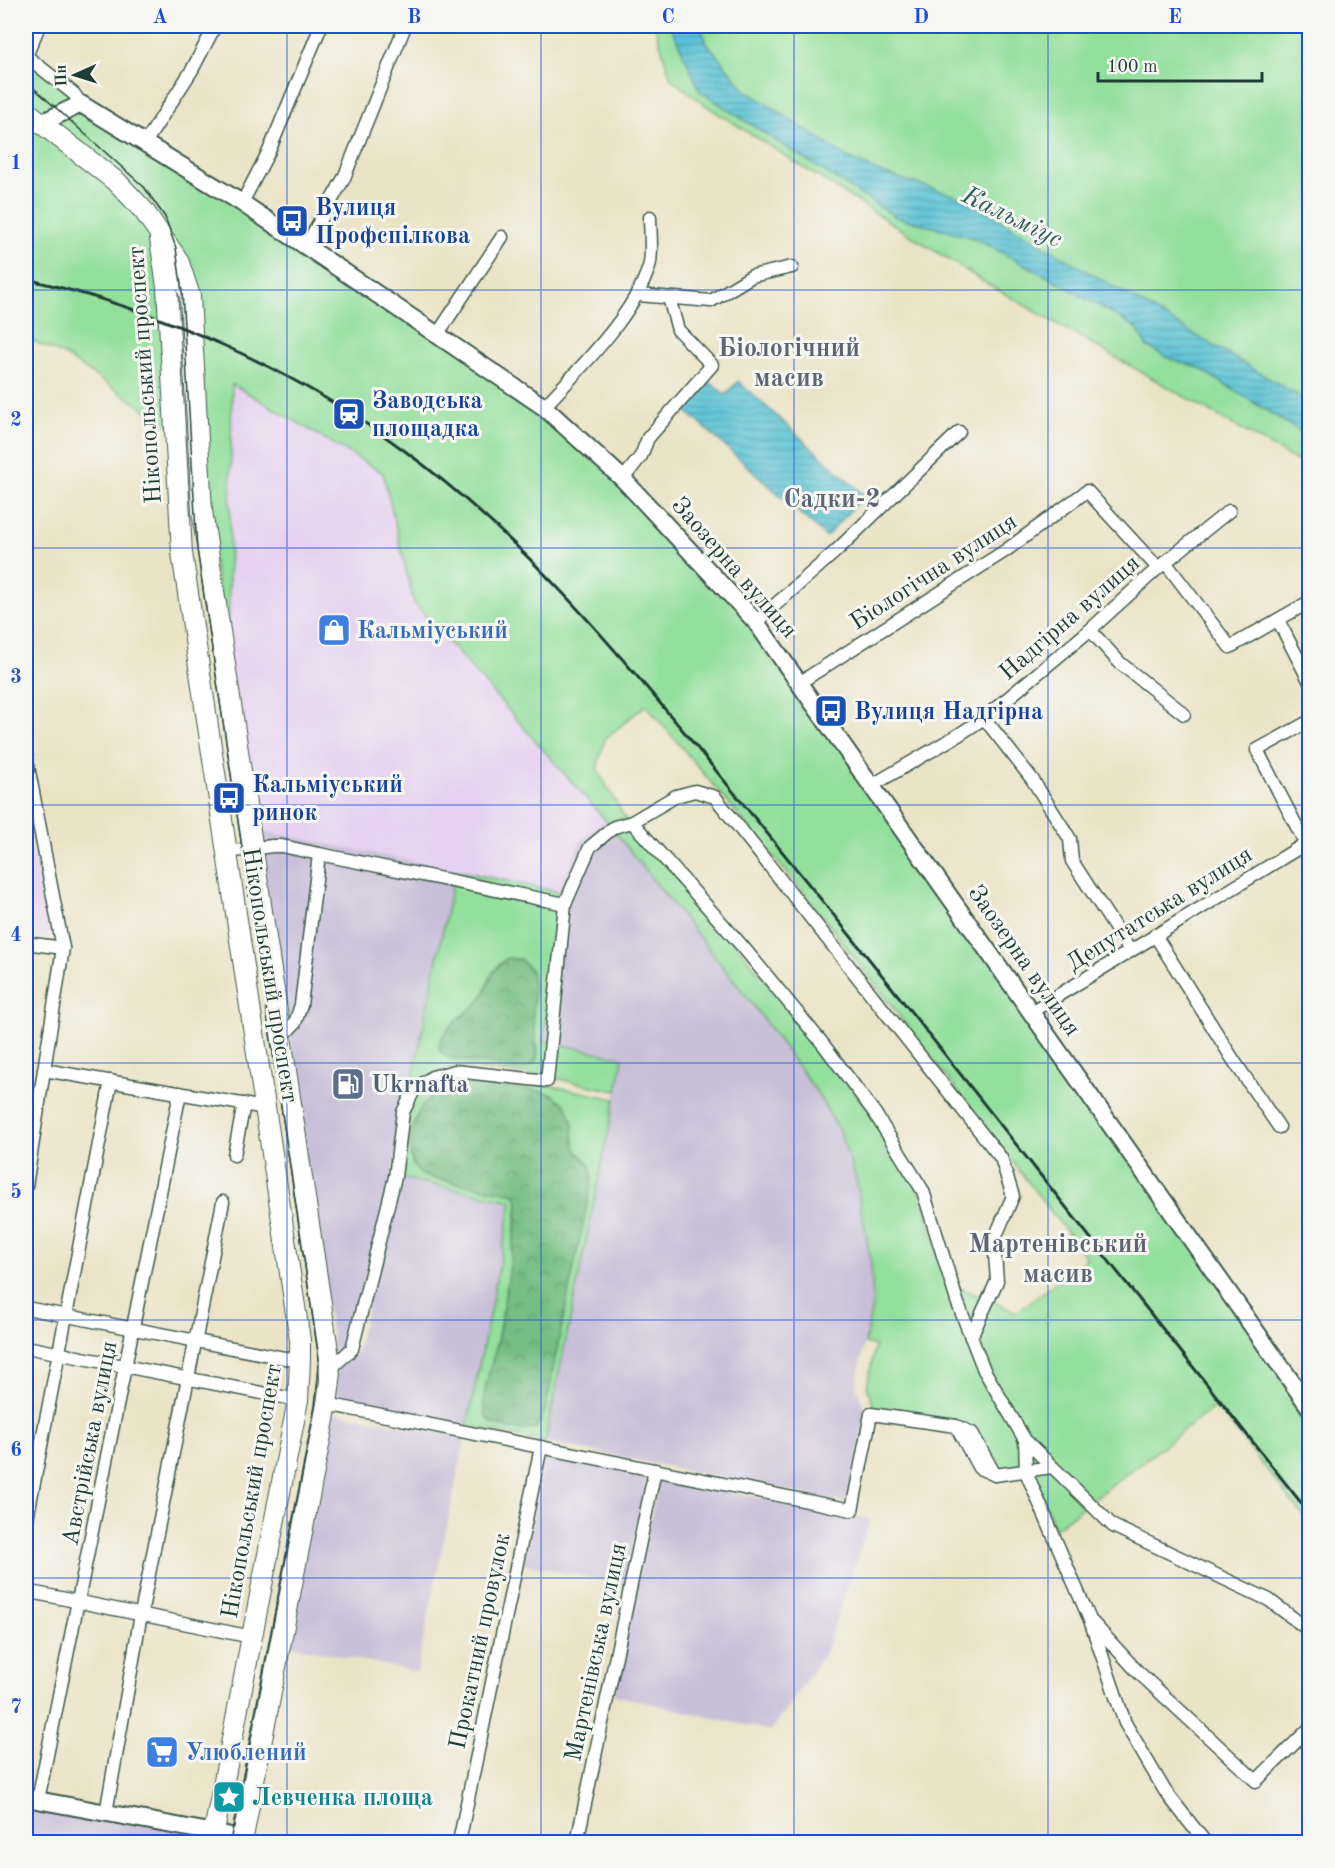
<svg xmlns="http://www.w3.org/2000/svg" width="1335" height="1868" font-family="'Old Standard TT',serif">
<style>
.built{fill:#e6d2f0}
.industrial{fill:#c8bfd8}
.green{fill:#93df9c;stroke:#598e68;stroke-width:1.5;fill-rule:evenodd}
.forest{fill:url(#forest-crowns);stroke:#4a7e5c;stroke-width:1.5}
.water{fill:url(#water-rules);stroke:#3c8084;stroke-width:1.5}
.lines{fill:none;stroke-linecap:round;stroke-linejoin:round}
.street-casing{stroke:#3d564a;stroke-width:15}
.secondary-casing{stroke:#3d564a;stroke-width:20}
.primary-casing{stroke:#3d564a;stroke-width:22}
.street{stroke:#fff;stroke-width:12}
.secondary{stroke:#fff;stroke-width:16}
.primary{stroke:#fff;stroke-width:20}
.tram{stroke:#1f3d34;stroke-width:1.5}
.rail{stroke:#1f3d34;stroke-width:3}
.grid{fill:none;stroke:#1d4ed8;stroke-width:1.5;stroke-opacity:0.55}
.labels{text-anchor:middle;stroke-width:6;stroke-linejoin:round;paint-order:stroke}
.transit-label{font-size:24px;font-weight:bold;fill:#164399;stroke:#f6f6f2;text-anchor:start}
.street-label{font-size:24px;fill:#1f3d34;stroke:#f6f6f2}
.shop-label{font-size:24px;font-weight:bold;fill:#366cbe;stroke:#f6f6f2;text-anchor:start}
.service-label{font-size:24px;font-weight:bold;fill:#4e5e75;stroke:#f6f6f2;text-anchor:start}
.culture-label{font-size:24px;font-weight:bold;fill:#0d838f;stroke:#f6f6f2;text-anchor:start}
.water-label{font-size:26px;font-style:italic;fill:#2d5e5c;stroke:#f6f6f2}
.neighbourhood-label{font-size:26px;font-weight:bold;fill:#5d6573;stroke:#f6f6f2}
.neatline{fill:none;stroke:#1d4ed8;stroke-width:2}
.grid-label{font-size:20px;text-anchor:middle;font-weight:bold;fill:#1d4ed8}
</style>
<defs>
<pattern id="forest-crowns" width="20" height="18" patternUnits="userSpaceOnUse" patternTransform="scale(1.5)"><rect width="20" height="18" fill="#76be84"/><path d="M2 6a3 3 0 1 1 6 0M12 15a3 3 0 1 1 6 0" fill="none" stroke="#609c6d"/></pattern>
<pattern id="water-rules" width="6" height="5" patternUnits="userSpaceOnUse" patternTransform="scale(1.5)"><rect width="6" height="5" fill="#58c2d4"/><path d="M0 2.5h6" fill="none" stroke="#489fad"/></pattern>
</defs>
<rect width="100%" height="100%" fill="#f6f6f2"/>
<filter id="ink" filterUnits="userSpaceOnUse"><feTurbulence type="fractalNoise" baseFrequency=".0167" numOctaves="2"/><feDisplacementMap in="SourceGraphic" scale="12" xChannelSelector="R" yChannelSelector="G"/><feConvolveMatrix kernelMatrix="1 2 1 2 8 2 1 2 1" color-interpolation-filters="sRGB"/></filter>
<filter id="wash" filterUnits="userSpaceOnUse"><feTurbulence type="fractalNoise" baseFrequency=".008" numOctaves="4" result="noise"/><feDisplacementMap in="SourceGraphic" scale="24" xChannelSelector="R" yChannelSelector="G"/><feGaussianBlur stdDeviation="1.35" result="paint"/><feColorMatrix in="noise" values="0 0 0 0 0 0 0 0 0 0 0 0 0 0 0 0 0 1.4 0 .05"/><feComposite in="paint" operator="in"/></filter>
<g filter="url(#wash)">
<rect width="100%" height="100%" fill="#eae4c7"/>
<g class="built">
<path d="M232,384L383,473L414,603L606,821L581,840L559,892L254,829L228,658Z"/>
<path d="M26,846L34,854L51,939L26,935Z"/>
</g>
<g class="industrial">
<path d="M606,821L747,997L816,1091L840,1132L856,1179L871,1263L873,1301L856,1386L866,1414L848,1503L545,1442L623,1058L544,1042L559,892L581,840Z"/>
<path d="M254,829L455,870L411,1088L391,1177L349,1346L335,1358Z"/>
<path d="M400,1178L512,1201L467,1426L333,1399L334,1372L356,1352Z"/>
<path d="M331,1412L465,1438L417,1672L285,1644Z"/>
<path d="M545,1455L647,1475L625,1585L523,1564Z"/>
<path d="M659,1478L870,1519L825,1653L771,1731L614,1695Z"/>
<path d="M26,1802L206,1835L205,1842H26Z"/>
</g>
<g class="green">
<path d="M655,26H671L700,91L747,122L896,217L974,238L1056,281L1137,328L1146,346L1172,360L1197,367L1309,437V468L984,282L708,107L671,79Z"/>
<path d="M700,26H1309V402L963,199L882,173L851,160L744,89L707,43Z"/>
<path d="M26,56L74,94L544,407L756,622L1309,1408V1523L1216,1406L1055,1528L1029,1469L999,1472L976,1430L875,1410L867,1387L875,1346L865,1343L873,1301L871,1263L856,1179L840,1132L816,1091L747,997L606,821L414,603L383,473L232,384L228,658L206,510L194,297L156,226L26,109ZM646,705L804,893L1087,1258L1017,1312L948,1283L920,1192L872,1114L741,950L628,823L597,769L605,739Z"/>
<path d="M39,129L110,187L137,215L155,240L171,427L64,355L26,338V135Z"/>
<path d="M455,870L559,892L544,1041L623,1058L617,1091L548,1077L455,1066L411,1088ZM508,958L520,959L530,969L533,985V1018L538,1053L536,1062L528,1067L519,1069L449,1058L450,1026L478,1003L485,992L492,973Z"/>
<path d="M455,1075L547,1085L615,1099L545,1442L467,1426L512,1201L400,1178C404,1146 400,1099 433,1081C439,1078 448,1077 455,1075ZM463,1083H474L553,1094L573,1127L574,1144L577,1151L588,1162L592,1178L548,1392L532,1429C517,1430 497,1430 486,1417L487,1383L496,1346L510,1269L518,1200L516,1195L511,1193L431,1178C421,1174 416,1171 412,1161L435,1094L446,1088Z"/>
</g>
<g class="forest">
<path d="M508,958C517,959 523,960 528,968C538,981 532,1004 533,1019C534,1034 539,1047 536,1062L528,1067L519,1069L449,1058C418,1044 469,1013 478,1003C492,987 486,971 508,958Z"/>
<path d="M463,1083L540,1091C560,1096 570,1105 573,1125C574,1133 572,1141 576,1149C584,1165 595,1159 591,1185C579,1243 567,1301 555,1359C552,1374 547,1414 538,1425C533,1432 520,1430 513,1429C502,1427 490,1426 486,1415C479,1397 492,1366 496,1348C503,1314 508,1279 513,1245C515,1230 520,1214 518,1200L516,1195L511,1193L431,1178C424,1176 419,1174 415,1168C405,1152 413,1115 426,1102C436,1091 449,1086 463,1083Z"/>
</g>
<g class="water">
<path d="M671,26H700L707,43L744,89L851,160L882,173L963,198L1309,402V437L1197,367L1172,360L1146,346L1137,328L1056,281L974,238L896,217L747,122L700,91Z"/>
<path d="M738,381L864,495L826,537L685,410L711,382L725,395Z"/>
</g>
</g>
<g filter="url(#ink)">
<g class="lines">
<defs>
<g id="street">
<path d="M26,56L74,94L81,104"/>
<path d="M26,56L39,26"/>
<path d="M26,130L41,123"/>
<path d="M145,143L192,70L215,26"/>
<path d="M242,203L269,151L321,26"/>
<path d="M306,246L344,178L405,26"/>
<path d="M638,295L711,301L752,276L792,267"/>
<path d="M437,335L502,237"/>
<path d="M544,407C579,369 633,317 649,267C653,254 650,231 650,217"/>
<path d="M623,479L641,456L648,438L712,365L678,330L669,298"/>
<path d="M1165,562L1230,647L1309,602"/>
<path d="M1278,620L1310,682"/>
<path d="M756,622L836,551L959,432"/>
<path d="M1090,630L1120,663L1184,714"/>
<path d="M799,683L1005,551L1087,491L1158,568"/>
<path d="M984,718L1032,779L1070,839L1072,861L1130,951"/>
<path d="M1310,721L1257,750L1310,852"/>
<path d="M26,756L63,948L26,1186"/>
<path d="M871,786L960,734L984,718L1090,630L1158,568L1229,511"/>
<path d="M632,822L743,947L823,1044L874,1112L923,1191L957,1301L984,1370L1025,1440L1113,1526L1269,1600L1310,1631"/>
<path d="M227,852L272,846H282L319,854L301,1005L295,1023L281,1038"/>
<path d="M319,854L565,904"/>
<path d="M1155,935L1234,1061L1279,1127"/>
<path d="M26,943L63,948"/>
<path d="M1031,1012L1310,841"/>
<path d="M44,1070L265,1108"/>
<path d="M234,1155L244,1104"/>
<path d="M26,1308L300,1361"/>
<path d="M26,1347L298,1400"/>
<path d="M330,1369L352,1349L395,1177L403,1112L414,1090L432,1077L455,1071L547,1081L565,904L590,847L614,827L632,822L676,796L695,791L715,797L1001,1158L1013,1196L994,1240L997,1281L971,1337"/>
<path d="M327,1404L852,1510L871,1414L956,1426L972,1433L995,1475"/>
<path d="M956,1426L979,1468L995,1475L1052,1467"/>
<path d="M1025,1440L1026,1472L1090,1620L1125,1723L1165,1791L1205,1842"/>
<path d="M26,1524L111,1081"/>
<path d="M26,1591L252,1637"/>
<path d="M1093,1623L1137,1671L1256,1781L1310,1728"/>
<path d="M38,1800L180,1093"/>
<path d="M106,1813L141,1614L223,1202"/>
<path d="M459,1842L541,1447"/>
<path d="M577,1842L655,1470"/>
</g>
<g id="secondary">
<path d="M41,123L81,104L242,203L544,407L623,479L756,622L1310,1408"/>
<path d="M26,1798L242,1838"/>
</g>
<g id="primary">
<path d="M26,111L118,183L144,211L178,260L190,296L202,511L329,1357L330,1381L327,1404L242,1842"/>
<path d="M160,239L167,287L182,553L300,1340V1361L298,1400L212,1842"/>
</g>
</defs>
<use href="#street" class="street-casing"/>
<use href="#secondary" class="secondary-casing"/>
<use href="#primary" class="primary-casing"/>
<use href="#street" class="street"/>
<use href="#secondary" class="secondary"/>
<use href="#primary" class="primary"/>
<path class="tram" d="M26,81L144,187L165,217L176,248L182,292L197,549L319,1358L318,1377L315,1406L230,1842"/>
<path class="rail" d="M26,279C161,310 293,368 405,451C519,535 610,642 699,750C763,828 827,906 889,984C1029,1161 1169,1337 1310,1514"/>
</g>
</g>
<path class="grid" d="M287,26V1842M541,26V1842M794,26V1842M1048,26V1842M26,290H1310M26,548H1310M26,805H1310M26,1063H1310M26,1320H1310M26,1578H1310"/>
<defs>
<symbol id="bus-square" viewBox="-11 -11 22 22"><rect x="-9" y="-9" width="18" height="18" rx="4" fill="#1a4fb4" stroke="#f6f6f2"/><path d="M-5-6H5V4H4V6H2V4H-2V6H-4V4H-5ZM-3.5-4V0h7V-4ZM-3.5 1.2v1.5H-2V1.2ZM2 1.2v1.5H3.5V1.2Z" fill="#fff"/></symbol>
<symbol id="station-square" viewBox="-11 -11 22 22"><rect x="-9" y="-9" width="18" height="18" rx="4" fill="#1a4fb4" stroke="#f6f6f2"/><path d="M-3-6H3Q5-6 5-4V2Q5 4 3 4L4.5 6H3L1.5 4h-3L-3 6H-4.5L-3 4Q-5 4-5 2V-4Q-5-6-3-6ZM-3.5-4v3h7v-3ZM-3.5 1v1.5H-2V1ZM2 1v1.5H3.5V1Z" fill="#fff"/></symbol>
<symbol id="shop-square" viewBox="-11 -11 22 22"><rect x="-9" y="-9" width="18" height="18" rx="4" fill="#3f7fe0" stroke="#f6f6f2"/><path d="M-5-2.5h2.3a2.7 3.5 0 0 1 5.4 0H5L5.5 6h-11ZM-1.5-2.5h3a1.5 2.3 0 0 0-3 0Z" fill="#fff"/></symbol>
<symbol id="fuel-square" viewBox="-11 -11 22 22"><rect x="-9" y="-9" width="18" height="18" rx="4" fill="#5c6f8a" stroke="#f6f6f2"/><path d="M-5.5-6h7V0h2V4h1.3V-2.5L3-4.5l.8-.8L6-3V5H2.5V1h-1V6h-7ZM-4.2-4.7v3.2H.2V-4.7Z" fill="#fff"/></symbol>
<symbol id="supermarket-square" viewBox="-11 -11 22 22"><rect x="-9" y="-9" width="18" height="18" rx="4" fill="#3f7fe0" stroke="#f6f6f2"/><path d="M-6-5.5h2.5l.6 2H6L4.5 2H-2.5L-4.4-4H-6ZM-1.5 3.2a1.3 1.3 0 1 0 .1 0ZM3 3.2a1.3 1.3 0 1 0 .1 0Z" fill="#fff"/></symbol>
<symbol id="sight-square" viewBox="-11 -11 22 22"><rect x="-9" y="-9" width="18" height="18" rx="4" fill="#0f9aa8" stroke="#f6f6f2"/><path d="M0-6L1.8-2.2L6-1.7L2.9 1.2L3.7 5.4L0 3.3L-3.7 5.4L-2.9 1.2L-6-1.7L-1.8-2.2Z" fill="#fff"/></symbol>
</defs>
<g fill-rule="evenodd">
<use href="#bus-square" x="273" y="202" width="38" height="38"/>
<use href="#station-square" x="330" y="395" width="38" height="38"/>
<use href="#shop-square" x="315" y="611" width="38" height="38"/>
<use href="#bus-square" x="812" y="692" width="38" height="38"/>
<use href="#bus-square" x="210" y="779" width="38" height="38"/>
<use href="#fuel-square" x="329" y="1065" width="38" height="38"/>
<use href="#supermarket-square" x="143" y="1733" width="38" height="38"/>
<use href="#sight-square" x="210" y="1778" width="38" height="38"/>
</g>
<g class="labels">
<g class="transit-label">
<text x="315" y="215">Вулиця<tspan x="315" dy="28">Профспілкова</tspan></text>
<text x="372" y="408">Заводська<tspan x="372" dy="28">площадка</tspan></text>
<text x="854" y="719">Вулиця Надгірна</text>
<text x="252" y="792">Кальміуський<tspan x="252" dy="28">ринок</tspan></text>
</g>
<g class="street-label">
<text transform="translate(144 375) rotate(-94)" y="8">Нікопольський проспект</text>
<text transform="translate(735 567) rotate(49)" y="8">Заозерна вулиця</text>
<text transform="translate(933 571) rotate(-33)" y="8">Біологічна вулиця</text>
<text transform="translate(1069 617) rotate(-41)" y="8">Надгірна вулиця</text>
<text transform="translate(1159 908) rotate(-32)" y="8">Депутатська вулиця</text>
<text transform="translate(1025 960) rotate(55)" y="8">Заозерна вулиця</text>
<text transform="translate(271 975) rotate(81)" y="8">Нікопольський проспект</text>
<text transform="translate(89 1443) rotate(-79)" y="8">Австрійська вулиця</text>
<text transform="translate(251 1491) rotate(-80)" y="8">Нікопольський проспект</text>
<text transform="translate(479 1641) rotate(-78)" y="8">Прокатний провулок</text>
<text transform="translate(595 1652) rotate(-78)" y="8">Мартенівська вулиця</text>
</g>
<g class="shop-label">
<text x="357" y="638">Кальміуський</text>
<text x="185" y="1760">Улюблений</text>
</g>
<g class="service-label">
<text x="371" y="1092">Ukrnafta</text>
</g>
<g class="culture-label">
<text x="252" y="1805">Левченка площа</text>
</g>
<g class="water-label">
<text transform="translate(1013 216) rotate(26)" y="9">Кальміус</text>
</g>
<g class="neighbourhood-label">
<text x="789" y="356">Біологічний<tspan x="789" dy="30">масив</tspan></text>
<text x="832" y="507">Садки-2</text>
<text x="1058" y="1252">Мартенівський<tspan x="1058" dy="30">масив</tspan></text>
</g>
</g>
<rect width="1335" height="1868" fill="none" stroke="#f6f6f2" stroke-width="66"/>
<g transform="translate(75 75) rotate(267)" stroke="#f6f6f2" stroke-width="4.5" paint-order="stroke">
<path d="M0-4.5L10 22L0 15L-10 22Z" fill="#1f3d34"/>
<text y="-9" font-size="16" font-weight="bold" text-anchor="middle" fill="#1f3d34">Пн</text>
</g>
<path d="M1098 72v9h164v-9" fill="none" stroke="#1f3d34" stroke-width="3"/>
<text x="1107" y="72" font-size="18" fill="#1f3d34" stroke="#f6f6f2" stroke-width="4.5" paint-order="stroke">100 m</text>
<rect x="33" y="33" width="1269" height="1802" class="neatline"/>
<g class="grid-label">
<text x="160" y="23">A</text>
<text x="414" y="23">B</text>
<text x="668" y="23">C</text>
<text x="921" y="23">D</text>
<text x="1175" y="23">E</text>
<text x="16" y="169">1</text>
<text x="16" y="426">2</text>
<text x="16" y="683">3</text>
<text x="16" y="941">4</text>
<text x="16" y="1198">5</text>
<text x="16" y="1456">6</text>
<text x="16" y="1713">7</text>
</g>
</svg>
